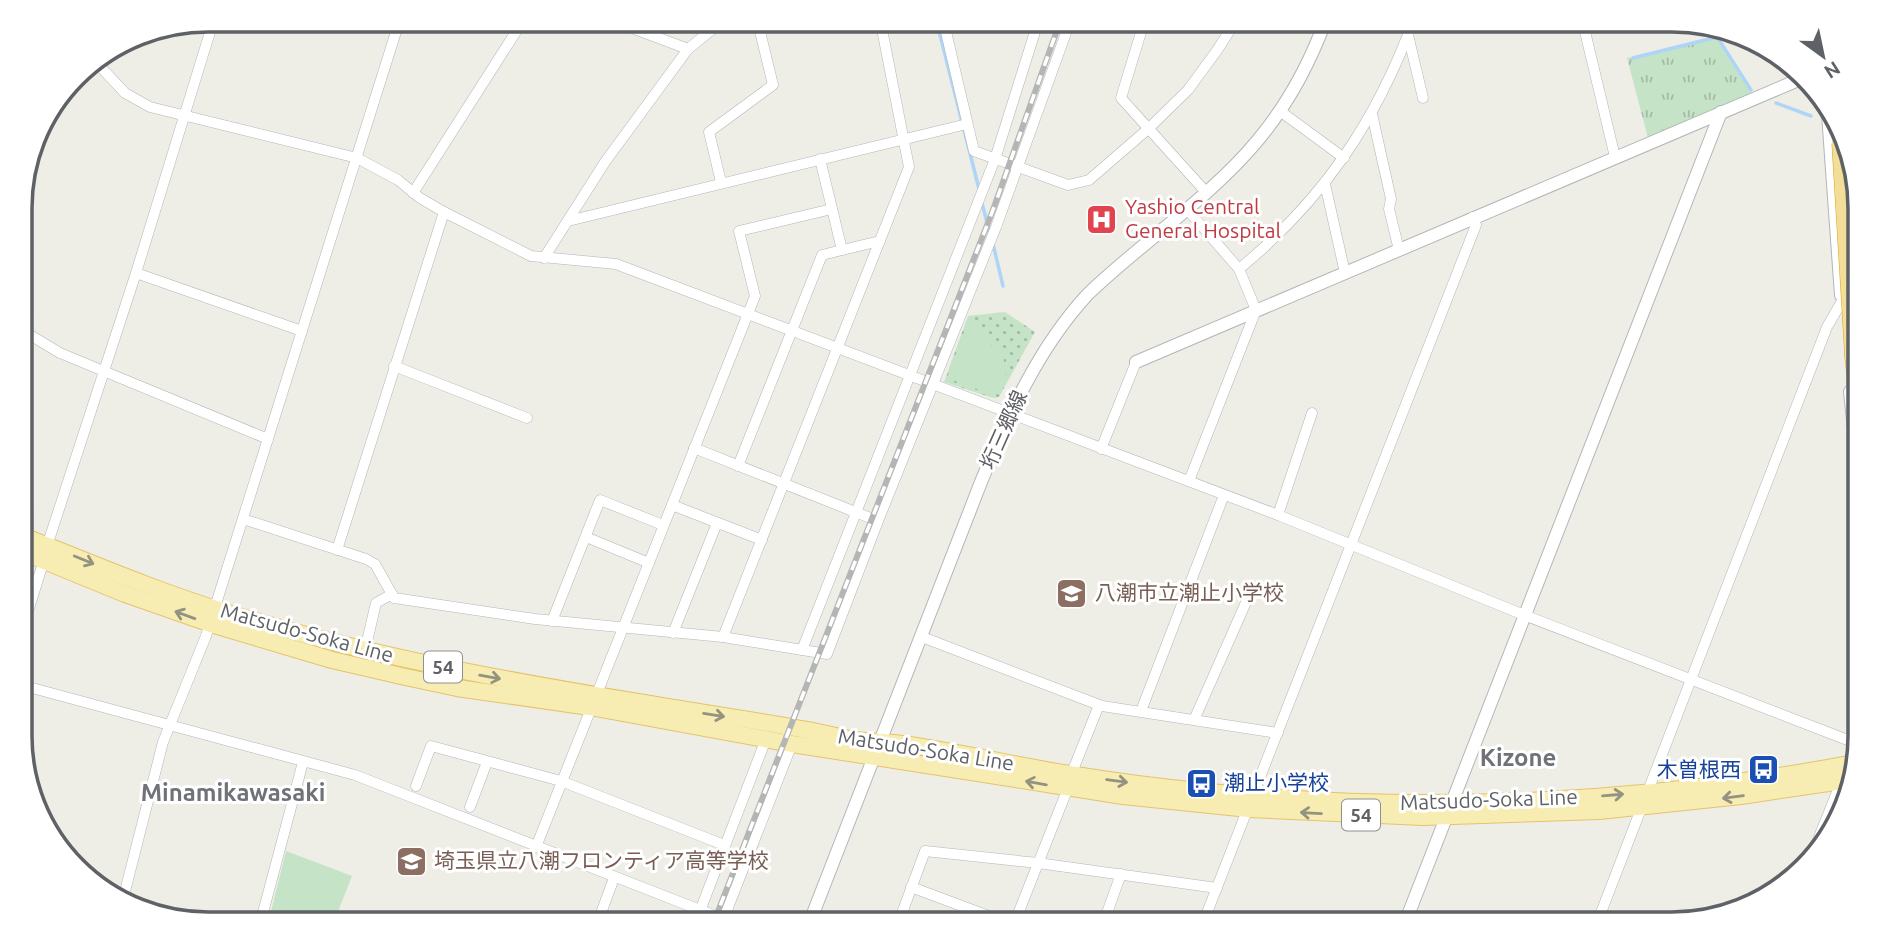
<svg xmlns="http://www.w3.org/2000/svg" width="1879" height="943" font-family="Ubuntu,'Noto Sans JP',sans-serif">
<style>
.grass{fill:url(#grass-tufts)}
.park{fill:url(#park-dots)}
.pitch{fill:#c5e3c6}
.lines{fill:none;stroke-linecap:round;stroke-linejoin:round}
.stream{stroke:#aed5f7;stroke-width:3.5}
.minor-casing{stroke:#b3b6b9;stroke-width:11}
.tertiary-casing{stroke:#b3b6b9;stroke-width:14}
.secondary-casing{stroke:#b2b5b9;stroke-width:16}
.primary-casing{stroke:#e4c46a;stroke-width:18}
.motorway-casing{stroke:#dda417;stroke-width:19}
.minor{stroke:#fff;stroke-width:10}
.tertiary{stroke:#fff;stroke-width:12}
.secondary{stroke:#fff;stroke-width:14}
.primary{stroke:#f7edb2;stroke-width:16}
.motorway{stroke:#f3de99;stroke-width:18}
.rail-casing{stroke:#b4b5b5;stroke-width:6}
.rail{stroke:#fff;stroke-width:3.5;stroke-dasharray:10;stroke-linecap:butt}
.motorway-bridge-casing{stroke:#dda417;stroke-width:19;stroke-linecap:butt}
.motorway-bridge{stroke:#f3de99;stroke-width:18}
.oneway{stroke:#949280}
.labels{text-anchor:middle;stroke-width:6;stroke-linejoin:round;paint-order:stroke}
.shield{fill:#fff;stroke:#8e9093;stroke-width:2}
.shield-label{font-size:19px;font-weight:bold;fill:#5e6165}
.health-label{font-size:21px;fill:#be3a42;stroke:#fff;text-anchor:start}
.street-label{font-size:21px;fill:#5e6165;stroke:#fff}
.education-label{font-size:21px;fill:#785e54;stroke:#fff;text-anchor:start}
.transit-label{font-size:21px;fill:#164399;stroke:#fff;text-anchor:end}
.quarter-label{font-size:24px;font-weight:bold;fill:#6f7277;stroke:#fff}
.rim{fill:none;stroke:#5e6165;stroke-width:3.5}
</style>
<defs>
<pattern id="grass-tufts" width="24" height="20" patternUnits="userSpaceOnUse" patternTransform="scale(1.75)"><rect width="24" height="20" fill="#c5e3c6"/><path d="M3 7l-1-3M5 7V3M7 7l1-3M15 17l-1-3M17 17v-4M19 17l1-3" fill="none" stroke="#a3bba4"/></pattern>
<pattern id="park-dots" width="8" height="8" patternUnits="userSpaceOnUse" patternTransform="scale(1.75)"><rect width="8" height="8" fill="#c5e3c6"/><path d="M2 2h.1M6 6h.1" fill="none" stroke="#a3bba4" stroke-width="1.8" stroke-linecap="round"/></pattern>
</defs>
<rect width="100%" height="100%" fill="#eeede6"/>
<path class="grass" d="M1715,37L1752,94L1648,138L1627,58Z"/>
<path class="park" d="M1005,312L1035,332L999,397L993,398L944,382L968,316Z"/>
<g class="pitch">
<path d="M969,319L976,321L991,336L990,344L994,349H1000C1006,365 1012,385 993,395L947,378Z"/>
<path d="M286,851L352,876L333,924H268Z"/>
</g>
<g class="lines">
<g class="stream">
<path d="M936,19L980,193"/>
<path d="M1712,29L1751,90"/>
<path d="M1731,34H1733"/>
<path d="M1633,58L1717,37"/>
<path d="M1776,103L1811,116"/>
<path d="M981,200L990,233"/>
<path d="M993,244L1003,286"/>
</g>
<defs>
<g id="minor">
<path d="M608,19L688,49"/>
<path d="M943,19L974,151L1068,185L1089,180L1148,129L1188,90L1218,49L1237,19"/>
<path d="M1145,19L1121,98L1205,191"/>
<path d="M1582,19L1615,157"/>
<path d="M1408,35L1423,98"/>
<path d="M94,60L125,93L150,107L357,158L398,180L420,198L444,212L531,256L616,264L1278,515L1524,615L1845,739L1853,742L1860,735"/>
<path d="M1280,111L1344,158"/>
<path d="M1372,114L1391,199L1389,209L1399,250"/>
<path d="M820,159L842,250L880,241"/>
<path d="M721,182L709,132L773,85L757,19"/>
<path d="M1325,184L1345,273"/>
<path d="M413,193L524,19"/>
<path d="M1186,208L1239,269L1256,310L1189,481"/>
<path d="M568,221L967,124"/>
<path d="M544,258L605,162L688,49L725,19"/>
<path d="M1239,269C1323,200 1376,122 1414,19"/>
<path d="M136,273L302,331"/>
<path d="M20,329L60,353L268,439"/>
<path d="M394,366L527,418"/>
<path d="M1101,449L1136,362"/>
<path d="M738,466L822,255L842,250"/>
<path d="M672,505L762,540"/>
<path d="M1278,515L1312,413"/>
<path d="M243,519L366,559L375,564L394,598L535,619L723,637L827,654L878,521L694,448"/>
<path d="M878,521L996,227L1071,19"/>
<path d="M586,537L649,563"/>
<path d="M47,546L136,273L214,19"/>
<path d="M337,550L444,212"/>
<path d="M552,621L600,500L663,525"/>
<path d="M673,633L717,523"/>
<path d="M21,634L44,560"/>
<path d="M723,637L909,167L880,19"/>
<path d="M922,637L1102,706L1278,733"/>
<path d="M365,650L376,603L392,594"/>
<path d="M802,650L995,159L1039,19"/>
<path d="M21,685L355,775L736,924"/>
<path d="M1141,711L1224,495"/>
<path d="M1194,720L1247,600"/>
<path d="M1071,775L1099,705"/>
<path d="M416,786L431,746L561,781L724,845"/>
<path d="M470,807L487,762"/>
<path d="M536,847L755,296L739,231L832,209"/>
<path d="M1815,847L1841,782"/>
<path d="M911,887L1010,924"/>
<path d="M122,903L163,742L206,636L221,588L400,19"/>
<path d="M722,923L792,744"/>
<path d="M1203,923L1476,225L1473,217"/>
<path d="M1597,923L1827,327L1842,301"/>
<path d="M260,924L303,762"/>
<path d="M597,924L614,878"/>
<path d="M695,924L766,739"/>
<path d="M898,924L925,851L1038,863L1217,888"/>
<path d="M1014,924L1068,788"/>
<path d="M1103,924L1121,874"/>
</g>
<g id="tertiary">
<path d="M1136,362L1803,78"/>
<path d="M1405,923L1721,112"/>
<path d="M809,924L981,482C1009,414 1038,348 1088,294C1142,242 1211,197 1258,140C1288,104 1310,63 1326,19"/>
</g>
<g id="secondary">
<path d="M1829,114L1842,295"/>
<path d="M1851,392L1859,467"/>
</g>
<g id="primary">
<path d="M20,535C87,561 154,590 222,611C360,654 502,680 644,703C696,712 749,719 801,729C820,732 838,737 856,740C872,742 887,742 903,744C959,752 1014,765 1069,774C1112,781 1156,787 1200,791C1416,814 1640,804 1854,763"/>
<path d="M20,551L125,594L211,624L332,660L401,676L457,688L590,707L792,744L1123,796L1249,809L1423,817L1599,811L1741,796L1849,780"/>
</g>
<g id="motorway">
<path d="M1857,181L1858,202"/>
<path d="M1854,356L1859,403"/>
</g>
</defs>
<use href="#minor" class="minor-casing"/>
<use href="#tertiary" class="tertiary-casing"/>
<use href="#secondary" class="secondary-casing"/>
<use href="#primary" class="primary-casing"/>
<use href="#motorway" class="motorway-casing"/>
<use href="#minor" class="minor"/>
<use href="#tertiary" class="tertiary"/>
<use href="#secondary" class="secondary"/>
<use href="#primary" class="primary"/>
<use href="#motorway" class="motorway"/>
<defs>
<path id="rail" d="M713,924L993,210L1061,19"/>
</defs>
<use href="#rail" class="rail-casing"/>
<use href="#rail" class="rail"/>
<defs>
<path id="motorway-bridge" d="M1841,143L1854,356"/>
</defs>
<use href="#motorway-bridge" class="motorway-bridge-casing"/>
<use href="#motorway-bridge" class="motorway-bridge"/>
</g>
<defs><path id="oneway-shaft" d="M-6 0H5M1.5-3L5.5 0L1.5 3" fill="none" stroke-width="1.6" stroke-linecap="round" stroke-linejoin="round" transform="scale(1.75)"/></defs>
<g class="oneway">
<use href="#oneway-shaft" transform="translate(84 560) rotate(22)"/>
<use href="#oneway-shaft" transform="translate(185 615) rotate(-160)"/>
<use href="#oneway-shaft" transform="translate(490 677) rotate(10)"/>
<use href="#oneway-shaft" transform="translate(714 715) rotate(9)"/>
<use href="#oneway-shaft" transform="translate(1117 781) rotate(8)"/>
<use href="#oneway-shaft" transform="translate(1036 783) rotate(-170)"/>
<use href="#oneway-shaft" transform="translate(1613 795) rotate(-5)"/>
<use href="#oneway-shaft" transform="translate(1733 797) rotate(173)"/>
<use href="#oneway-shaft" transform="translate(1311 813) rotate(-177)"/>
</g>
<defs>
<symbol id="hospital-square" viewBox="-11 -11 22 22"><rect x="-9" y="-9" width="18" height="18" rx="4" fill="#e0444e" stroke="#fff"/><path d="M-5-5h3v3.5h4V-5h3V5h-3V1.5h-4V5h-3Z" fill="#fff"/></symbol>
<symbol id="school-square" viewBox="-11 -11 22 22"><rect x="-9" y="-9" width="18" height="18" rx="4" fill="#8d6e63" stroke="#fff"/><path d="M0-5L7-2L0 1L-7-2ZM-4 1L0 2.5L4 1V4Q0 6-4 4Z" fill="#fff"/></symbol>
<symbol id="bus-square" viewBox="-11 -11 22 22"><rect x="-9" y="-9" width="18" height="18" rx="4" fill="#1a4fb4" stroke="#fff"/><path d="M-5-6H5V4H4V6H2V4H-2V6H-4V4H-5ZM-3.5-4V0h7V-4ZM-3.5 1.2v1.5H-2V1.2ZM2 1.2v1.5H3.5V1.2Z" fill="#fff"/></symbol>
</defs>
<g fill-rule="evenodd">
<use href="#hospital-square" x="1084" y="202" width="35" height="35"/>
<use href="#school-square" x="1054" y="576" width="35" height="35"/>
<use href="#bus-square" x="1746" y="752" width="35" height="35"/>
<use href="#bus-square" x="1184" y="766" width="35" height="35"/>
<use href="#school-square" x="394" y="844" width="35" height="35"/>
</g>
<g class="labels">
<g class="shield">
<rect x="424" y="651.5" width="38" height="31" rx="5"/>
<rect x="1342" y="799.5" width="38" height="31" rx="5"/>
</g>
<g class="shield-label">
<text x="443" y="674">54</text>
<text x="1361" y="822">54</text>
</g>
<g class="health-label">
<text x="1125" y="214">Yashio Central<tspan x="1125" dy="24">General Hospital</tspan></text>
</g>
<g class="street-label">
<text transform="translate(1004 430) rotate(-66)" y="7">垳三郷線</text>
<text transform="translate(307 633) rotate(15)" y="7">Matsudo-Soka Line</text>
<text transform="translate(926 750) rotate(9)" y="7">Matsudo-Soka Line</text>
<text transform="translate(1489 800) rotate(-2)" y="7">Matsudo-Soka Line</text>
</g>
<g class="education-label">
<text x="1095" y="600">八潮市立潮止小学校</text>
<text x="434" y="868">埼玉県立八潮フロンティア高等学校</text>
</g>
<g class="transit-label">
<text x="1741" y="777">木曽根西</text>
<text x="1224" y="790" text-anchor="start">潮止小学校</text>
</g>
<g class="quarter-label">
<text x="1518" y="766">Kizone</text>
<text x="233" y="801">Minamikawasaki</text>
</g>
</g>
<path d="M0 0H1879V943H0ZM208 32H1672A176 176 0 0 1 1848 208V736A176 176 0 0 1 1672 912H208A176 176 0 0 1 32 736V208A176 176 0 0 1 208 32Z" fill="#fff" fill-rule="evenodd"/>
<path class="rim" d="M208 32H1672A176 176 0 0 1 1848 208V736A176 176 0 0 1 1672 912H208A176 176 0 0 1 32 736V208A176 176 0 0 1 208 32Z"/>
<g transform="translate(1823 56) rotate(147)" stroke="#ffffff" stroke-width="5" paint-order="stroke">
<path d="M0-5L12 26L0 18L-12 26Z" fill="#5e6165"/>
<text y="-10" font-size="19" font-weight="bold" text-anchor="middle" fill="#5e6165">N</text>
</g>
</svg>
